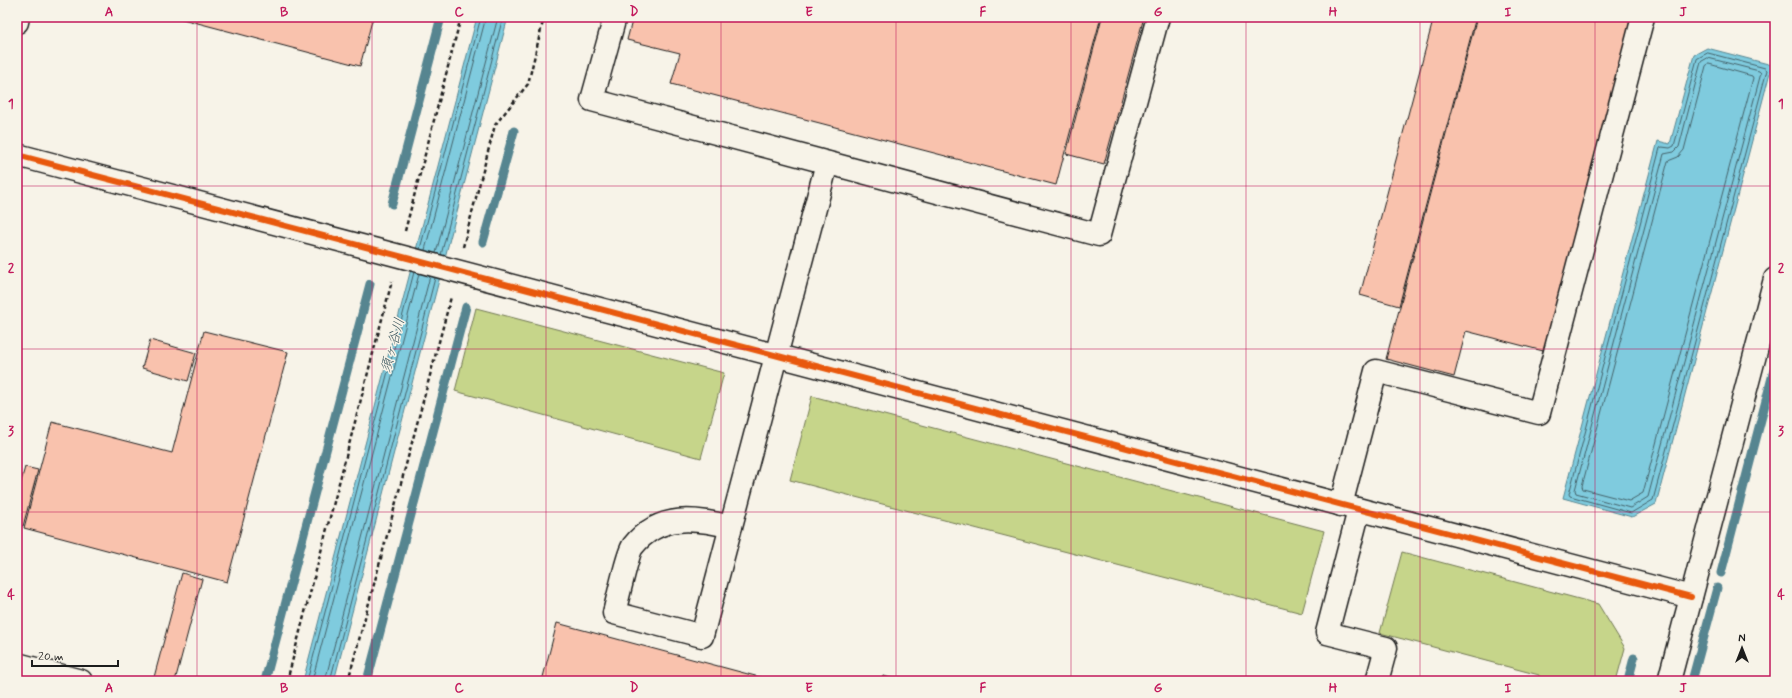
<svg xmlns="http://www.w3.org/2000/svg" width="1792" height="698" font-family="Mynerve,'Klee One',sans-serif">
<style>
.green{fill:#c6d58a;stroke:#717853}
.water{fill:#7fcbde;stroke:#578590}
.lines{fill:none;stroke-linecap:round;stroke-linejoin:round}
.shore{stroke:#44626a;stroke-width:1}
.stream{stroke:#578590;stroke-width:9}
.building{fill:#f9c2ad;stroke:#1c1c1c}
.minor-casing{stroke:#1c1c1c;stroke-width:25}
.path{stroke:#1c1c1c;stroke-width:2.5;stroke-dasharray:4 3;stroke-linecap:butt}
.minor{stroke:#f7f3e8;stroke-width:22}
.cycleway-casing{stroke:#f7f3e8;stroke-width:8}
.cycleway{stroke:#e8590c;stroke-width:6}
.grid{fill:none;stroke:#c2185b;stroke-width:1;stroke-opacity:0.55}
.labels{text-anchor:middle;stroke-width:3;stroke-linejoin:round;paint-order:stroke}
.water-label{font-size:14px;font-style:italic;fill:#3f5960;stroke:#f7f3e8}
.neatline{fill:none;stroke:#c2185b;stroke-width:1.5}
.grid-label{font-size:13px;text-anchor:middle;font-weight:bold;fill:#c2185b}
</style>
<rect width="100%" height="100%" fill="#f7f3e8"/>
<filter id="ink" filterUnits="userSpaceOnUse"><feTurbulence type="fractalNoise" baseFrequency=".025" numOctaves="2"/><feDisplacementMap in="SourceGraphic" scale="8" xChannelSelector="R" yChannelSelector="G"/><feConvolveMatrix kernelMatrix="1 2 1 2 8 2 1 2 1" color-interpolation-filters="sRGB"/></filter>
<g filter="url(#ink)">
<g class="green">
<path d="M476,308L724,373L701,458L455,391Z"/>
<path d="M812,396L1324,531L1302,613L790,480Z"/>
<path d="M1402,552L1598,604L1625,648L1616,681H1538L1539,675L1380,633Z"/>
</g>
<g class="water">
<path d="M477,17H508L334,681H303Z"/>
<path d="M1707,48L1772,65L1656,504L1632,517L1563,498L1658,141L1670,144L1694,55Z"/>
</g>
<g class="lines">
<g class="shore">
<path d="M1708,53L1765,68L1767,70L1653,500L1631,513L1570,496L1569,494L1660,148L1662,147L1670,148L1674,146L1697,59Z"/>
<path d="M1708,58L1759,71L1761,73L1648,497L1630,508L1576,493L1575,490L1664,154L1674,152L1679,147L1701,62Z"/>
<path d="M1709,64L1752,76L1753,78L1643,493L1629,501L1583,489L1582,486L1668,161L1678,157L1684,150L1706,66Z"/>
<path d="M420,249L481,17"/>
<path d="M425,250L486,17"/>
<path d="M436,253L498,17"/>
<path d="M441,255L503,17"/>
<path d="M307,681L414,272"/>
<path d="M312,681L419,274"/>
<path d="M325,681L430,276"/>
<path d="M330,681L435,278"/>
</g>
<g class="stream">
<path d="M392,204L441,17"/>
<path d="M483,242L514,131"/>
<path d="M1721,573L1775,366"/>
<path d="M265,681L370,284"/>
<path d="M367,681L466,307"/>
<path d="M1628,681L1634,658"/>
<path d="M1692,681L1717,588"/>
</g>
</g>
<g class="building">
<path d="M175,17H373L360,66Z"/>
<path d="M633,17H1101L1056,185L671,84L680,53L627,40Z"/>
<path d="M1102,17H1144L1104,164L1066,154Z"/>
<path d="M1434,17H1476L1399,306L1360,295Z"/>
<path d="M1477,17H1634L1547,352L1466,331L1454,377L1386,359Z"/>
<path d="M204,331L288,352L227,582L24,528L52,422L172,453Z"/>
<path d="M150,340L196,353L188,381L142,368Z"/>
<path d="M25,467L38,470L23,526L17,524V496Z"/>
<path d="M182,573L202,579L175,681H153Z"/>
<path d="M557,623L774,681H542Z"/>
<path d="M883,676L902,681H881Z"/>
</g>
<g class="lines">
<defs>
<g id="minor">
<path d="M615,17L592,100L1099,235L1158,17"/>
<path d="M17,22L18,17"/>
<path d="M17,155L1691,597"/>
<path d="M1341,505L1376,371L1539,413L1643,17"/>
<path d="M1359,510L1327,633L1386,648L1377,681"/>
<path d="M731,527C696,518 659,513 633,546C628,552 617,602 614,613L702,636C744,478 785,320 827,163"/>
<path d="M17,664L81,681"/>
<path d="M1669,681L1775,279"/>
</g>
</defs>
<use href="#minor" class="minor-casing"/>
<g class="path">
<path d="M405,231L461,17"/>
<path d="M463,247L495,125L528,84L544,17"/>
<path d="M287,681L392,281"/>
<path d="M348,681L451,297"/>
</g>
<use href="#minor" class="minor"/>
<defs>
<path id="cycleway" d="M17,155L1691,597"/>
</defs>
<use href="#cycleway" class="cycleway-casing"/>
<use href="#cycleway" class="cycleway"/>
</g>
</g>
<path class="grid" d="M197,17V681M372,17V681M546,17V681M721,17V681M896,17V681M1071,17V681M1246,17V681M1420,17V681M1595,17V681M17,186H1775M17,349H1775M17,512H1775"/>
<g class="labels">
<g class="water-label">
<text transform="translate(392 345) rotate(-75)" y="5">須ヶ谷川</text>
</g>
</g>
<rect width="1792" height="698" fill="none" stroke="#f7f3e8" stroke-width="44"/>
<g transform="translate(1742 648)" stroke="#f7f3e8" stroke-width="3" paint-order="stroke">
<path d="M0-3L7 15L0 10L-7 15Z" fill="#1c1c1c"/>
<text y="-6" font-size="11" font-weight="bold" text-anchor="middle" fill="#1c1c1c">N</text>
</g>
<path d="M32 660v6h86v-6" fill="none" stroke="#1c1c1c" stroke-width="2"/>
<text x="38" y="660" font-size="12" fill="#1c1c1c" stroke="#f7f3e8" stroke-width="3" paint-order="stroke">20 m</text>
<rect x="22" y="22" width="1748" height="654" class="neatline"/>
<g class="grid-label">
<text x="109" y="16">A</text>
<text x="284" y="16">B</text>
<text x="459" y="16">C</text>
<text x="634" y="16">D</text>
<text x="809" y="16">E</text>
<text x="983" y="16">F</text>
<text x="1158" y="16">G</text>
<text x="1333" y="16">H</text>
<text x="1508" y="16">I</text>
<text x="1683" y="16">J</text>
<text x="11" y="108">1</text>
<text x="1781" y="108">1</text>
<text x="11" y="272">2</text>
<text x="1781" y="272">2</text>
<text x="11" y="435">3</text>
<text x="1781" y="435">3</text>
<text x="11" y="599">4</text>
<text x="1781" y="599">4</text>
<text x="109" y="692">A</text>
<text x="284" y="692">B</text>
<text x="459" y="692">C</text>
<text x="634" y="692">D</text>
<text x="809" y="692">E</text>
<text x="983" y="692">F</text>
<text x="1158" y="692">G</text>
<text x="1333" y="692">H</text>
<text x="1508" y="692">I</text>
<text x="1683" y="692">J</text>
</g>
</svg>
